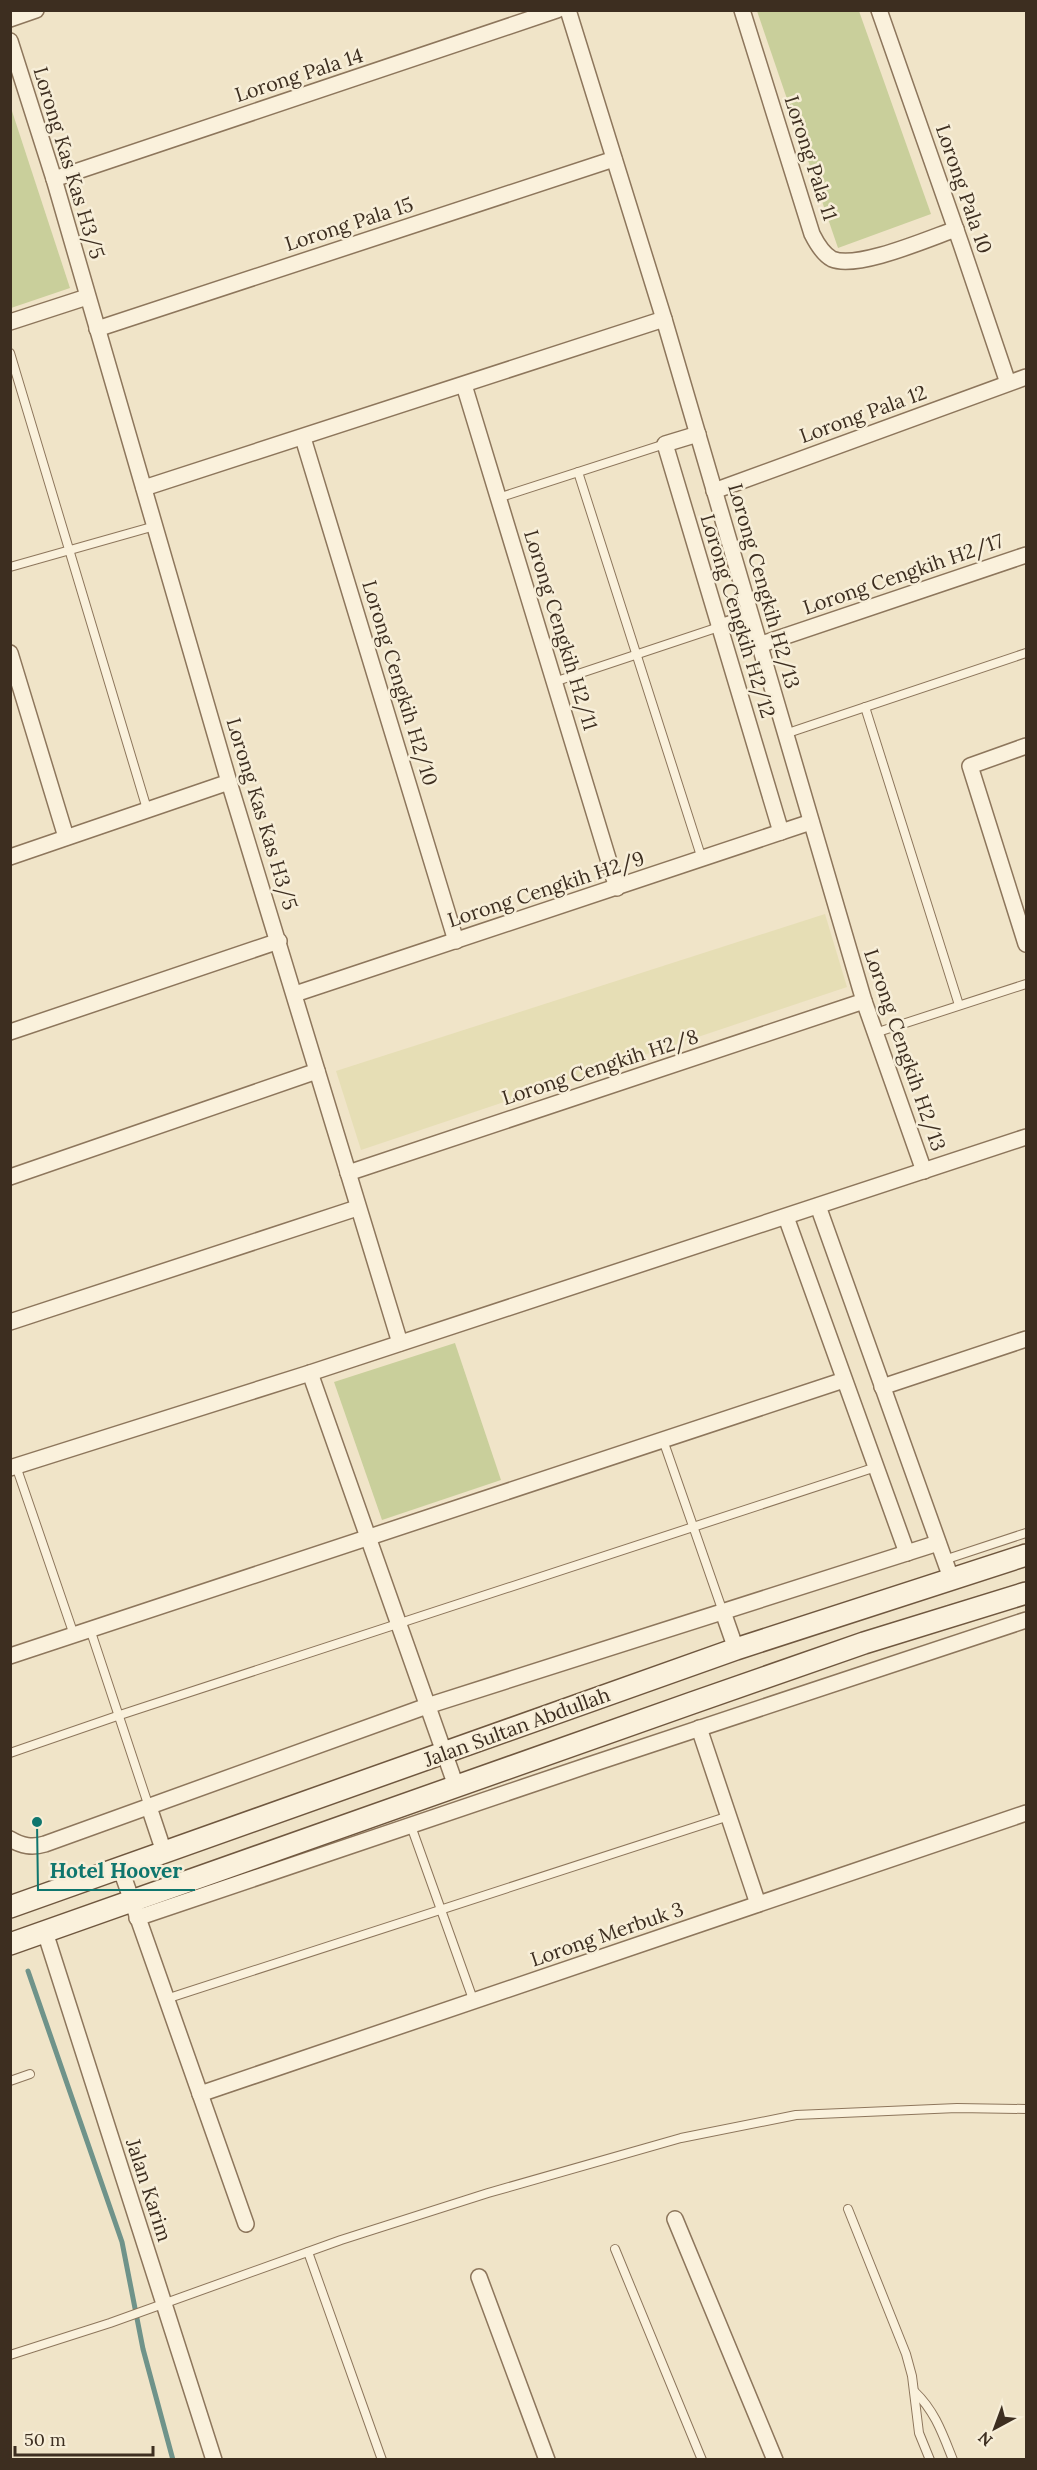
<svg xmlns="http://www.w3.org/2000/svg" width="1037" height="2470" font-family="Lora,serif">
<style>
.farmland{fill:#e6deb5}
.green{fill:#c9cf9b}
.lines{fill:none;stroke-linecap:round;stroke-linejoin:round}
.stream{stroke:#6f938a;stroke-width:5}
.lane-casing{stroke:#8d765c;stroke-width:10}
.street-casing{stroke:#8d765c;stroke-width:18}
.secondary-casing{stroke:#6f573f;stroke-width:24}
.lane{stroke:#faf1dc;stroke-width:8}
.street{stroke:#faf1dc;stroke-width:15}
.secondary{stroke:#faf1dc;stroke-width:21}
.labels{text-anchor:middle;stroke-width:5;stroke-linejoin:round;paint-order:stroke}
.street-label{font-size:20px;fill:#3d2e20;stroke:#f7eed8}
.leader{fill:none;stroke:#0f766e;stroke-width:2}
.callout-dot{fill:#0f766e;stroke:#f7eed8;stroke-width:2}
.callout-label{font-size:21px;text-anchor:middle;font-weight:bold;fill:#0f766e;stroke:#f7eed8;stroke-width:5;stroke-linejoin:round;paint-order:stroke}
</style>
<rect width="100%" height="100%" fill="#f0e4c8"/>
<path class="farmland" d="M825,914L847,987L361,1150L336,1071Z"/>
<g class="green">
<path d="M757,11H859L931,214L838,248Z"/>
<path d="M10,105L70,288L11,308H10Z"/>
<path d="M455,1343L501,1480L382,1520L334,1382Z"/>
</g>
<g class="lines">
<path class="stream" d="M28,1971L122,2242L143,2349L173,2460"/>
<defs>
<g id="lane">
<path d="M10,353L147,809"/>
<path d="M578,472L702,859"/>
<path d="M498,498L665,444"/>
<path d="M10,567L155,526"/>
<path d="M554,682L719,627"/>
<path d="M865,707L959,1005"/>
<path d="M785,734L1026,653"/>
<path d="M875,1033L1026,984"/>
<path d="M663,1440L723,1612"/>
<path d="M16,1466L74,1635"/>
<path d="M944,1560L1026,1533"/>
<path d="M90,1629L149,1807"/>
<path d="M10,1753L120,1715L876,1467"/>
<path d="M411,1826L474,2002"/>
<path d="M166,1999L729,1816"/>
<path d="M10,2081L30,2074"/>
<path d="M848,2209L906,2354L912,2376L919,2433L930,2460"/>
<path d="M615,2249L702,2460"/>
<path d="M308,2252L382,2460"/>
<path d="M10,2355L110,2323L341,2240L488,2193L681,2138L796,2115L957,2108L1026,2109"/>
<path d="M915,2392C935,2411 943,2435 953,2460"/>
</g>
<g id="street">
<path d="M568,10L664,319L864,1001L924,1171"/>
<path d="M742,10L812,234C816,242 823,254 832,259C857,270 930,238 956,229"/>
<path d="M879,10L961,244L1008,383"/>
<path d="M10,19L36,10"/>
<path d="M10,41L54,179L229,782L400,1343"/>
<path d="M54,179L557,10"/>
<path d="M10,322L87,297"/>
<path d="M97,329L614,159"/>
<path d="M464,385L617,888"/>
<path d="M698,434L665,444L781,832"/>
<path d="M303,438L456,941"/>
<path d="M144,488L664,319"/>
<path d="M714,491L1026,377"/>
<path d="M719,627L751,618"/>
<path d="M759,645L1026,555"/>
<path d="M10,653L66,837"/>
<path d="M1026,746L970,766L1026,944"/>
<path d="M10,857L229,782"/>
<path d="M295,994L811,822"/>
<path d="M10,1032L279,941"/>
<path d="M348,1173L864,1001"/>
<path d="M10,1177L317,1071"/>
<path d="M818,1206L951,1578"/>
<path d="M786,1217L907,1553"/>
<path d="M10,1322L357,1208"/>
<path d="M310,1373L456,1786"/>
<path d="M882,1387L1026,1339"/>
<path d="M10,1468L310,1373L1026,1137"/>
<path d="M723,1612L736,1649"/>
<path d="M10,1656L844,1380"/>
<path d="M699,1728L758,1904"/>
<path d="M149,1807L164,1852"/>
<path d="M10,1839C22,1846 32,1848 45,1844L427,1706L938,1543"/>
<path d="M120,1867L246,2224"/>
<path d="M137,1918L586,1766L1026,1620"/>
<path d="M45,1932L214,2460"/>
<path d="M200,2094L1026,1813"/>
<path d="M675,2219L775,2460"/>
<path d="M479,2277L547,2460"/>
</g>
<g id="secondary">
<path d="M10,1907L736,1649L1026,1555"/>
<path d="M10,1944L692,1703L864,1643L1026,1593"/>
</g>
</defs>
<use href="#lane" class="lane-casing"/>
<use href="#street" class="street-casing"/>
<use href="#secondary" class="secondary-casing"/>
<use href="#lane" class="lane"/>
<use href="#street" class="street"/>
<use href="#secondary" class="secondary"/>
</g>
<g class="labels">
<g class="street-label">
<text transform="translate(299 75) rotate(-18)" y="7">Lorong Pala 14</text>
<text transform="translate(811 158) rotate(72)" y="7">Lorong Pala 11</text>
<text transform="translate(69 163) rotate(73)" y="7">Lorong Kas Kas H3/5</text>
<text transform="translate(964 189) rotate(71)" y="7">Lorong Pala 10</text>
<text transform="translate(349 224) rotate(-18)" y="7">Lorong Pala 15</text>
<text transform="translate(863 414) rotate(-20)" y="7">Lorong Pala 12</text>
<text transform="translate(903 574) rotate(-19)" y="7">Lorong Cengkih H2/17</text>
<text transform="translate(764 586) rotate(74)" y="7">Lorong Cengkih H2/13</text>
<text transform="translate(738 616) rotate(73)" y="7">Lorong Cengkih H2/12</text>
<text transform="translate(561 630) rotate(73)" y="7">Lorong Cengkih H2/11</text>
<text transform="translate(400 683) rotate(73)" y="7">Lorong Cengkih H2/10</text>
<text transform="translate(262 814) rotate(73)" y="7">Lorong Kas Kas H3/5</text>
<text transform="translate(546 889) rotate(-18)" y="7">Lorong Cengkih H2/9</text>
<text transform="translate(905 1050) rotate(71)" y="7">Lorong Cengkih H2/13</text>
<text transform="translate(600 1067) rotate(-18)" y="7">Lorong Cengkih H2/8</text>
<text transform="translate(517 1727) rotate(-20)" y="7">Jalan Sultan Abdullah</text>
<text transform="translate(607 1934) rotate(-19)" y="7">Lorong Merbuk 3</text>
<text transform="translate(149 2190) rotate(72)" y="7">Jalan Karim</text>
</g>
</g>
<path class="leader" d="M37 1822L38 1890H195"/>
<circle class="callout-dot" cx="37" cy="1822" r="6"/>
<g class="callout-label">
<text x="116" y="1878">Hotel Hoover</text>
</g>
<rect width="1037" height="2470" fill="none" stroke="#3d2e20" stroke-width="24"/>
<g transform="translate(995 2428) rotate(221)" stroke="#f7eed8" stroke-width="4.5" paint-order="stroke">
<path d="M0-4.5L10 22L0 15L-10 22Z" fill="#3d2e20"/>
<text y="-9" font-size="16" font-weight="bold" text-anchor="middle" fill="#3d2e20">N</text>
</g>
<path d="M15 2446v9h138v-9" fill="none" stroke="#3d2e20" stroke-width="3"/>
<text x="24" y="2446" font-size="18" fill="#3d2e20" stroke="#f7eed8" stroke-width="4.5" paint-order="stroke">50 m</text>
</svg>
